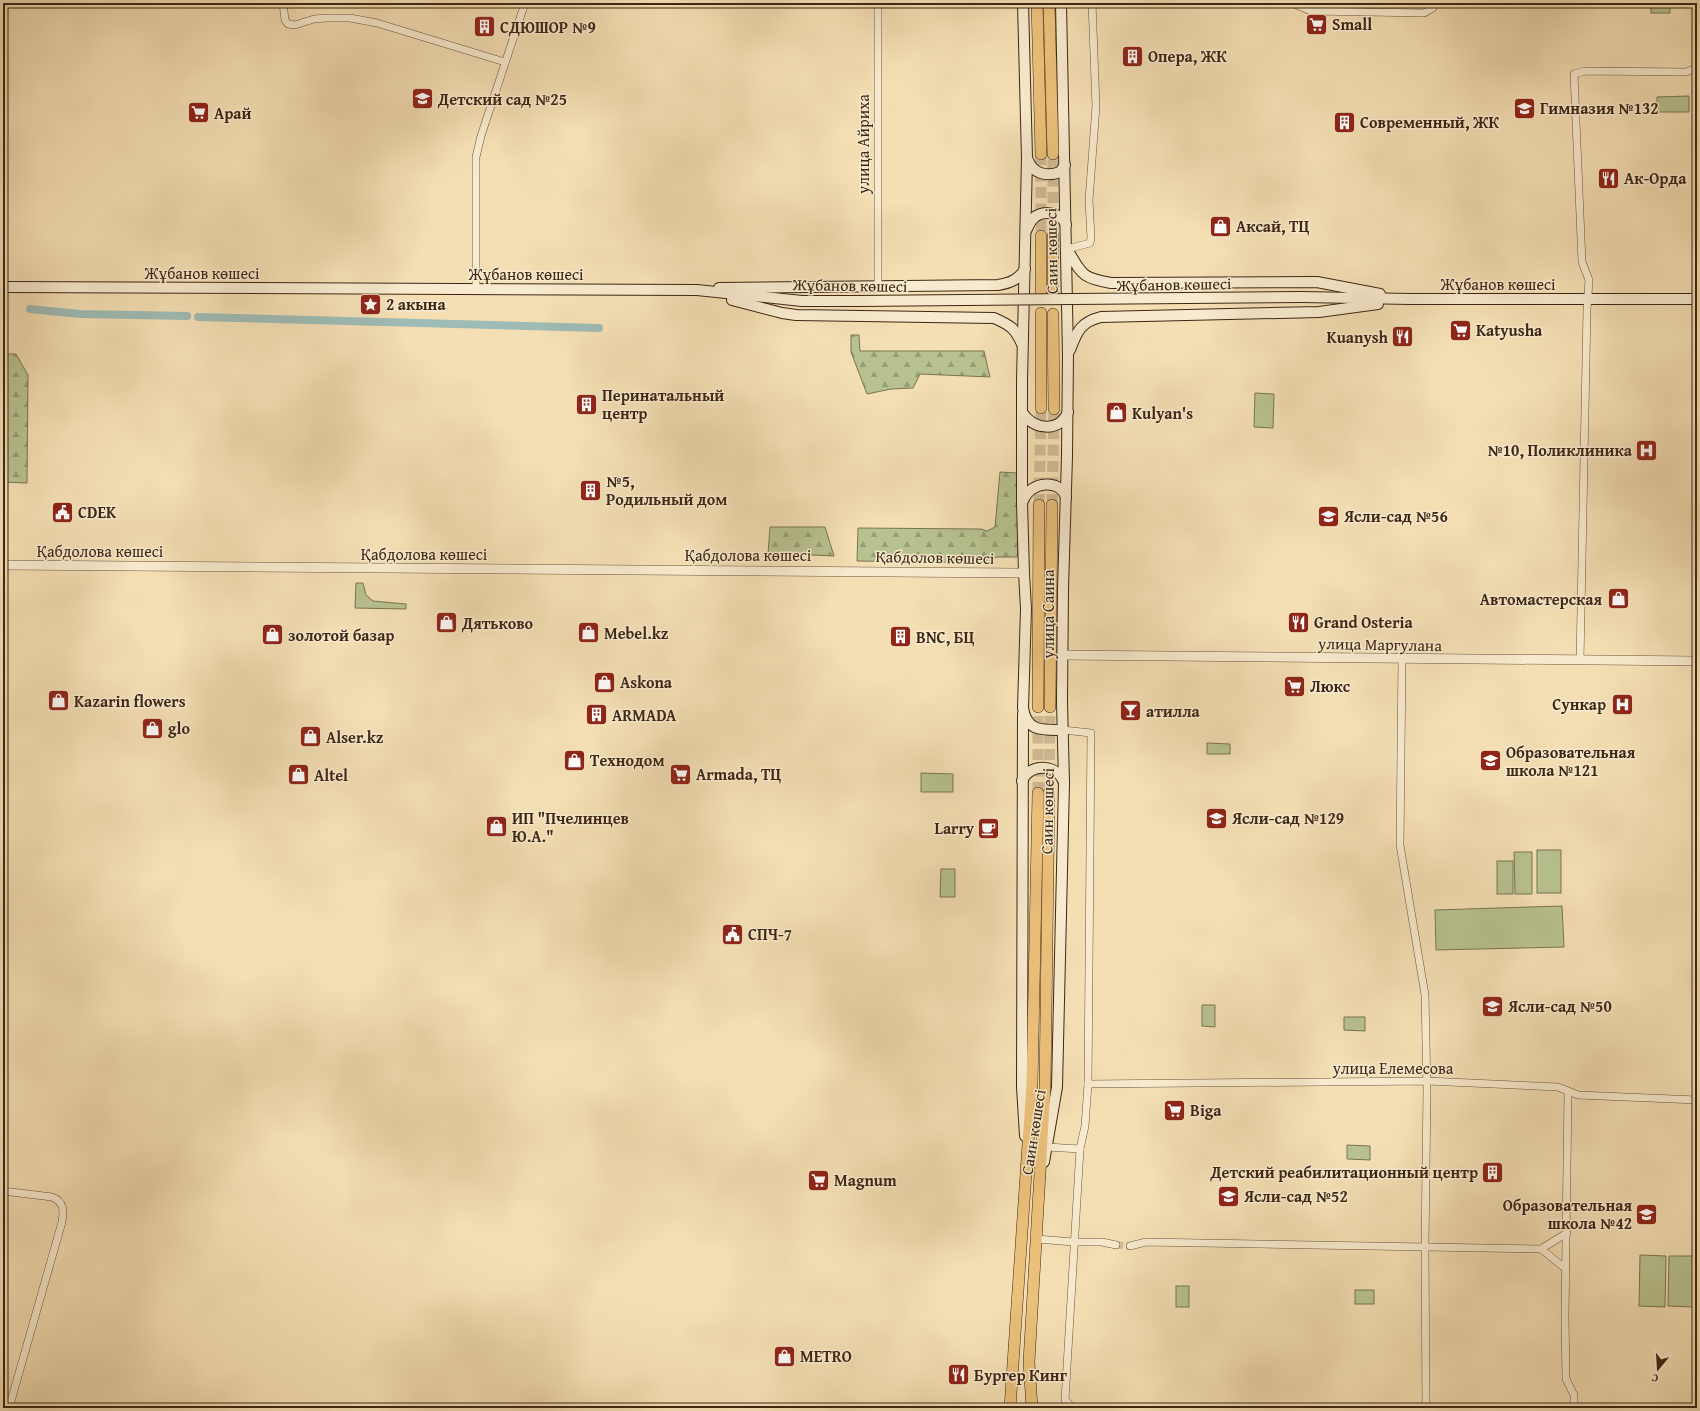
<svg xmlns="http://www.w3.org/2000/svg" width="1700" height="1411" font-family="'Gentium Book Plus',serif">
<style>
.grass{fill:#b8c290;stroke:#7a7452}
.forest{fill:url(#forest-firs);stroke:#7a7452}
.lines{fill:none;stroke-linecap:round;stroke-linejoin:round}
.canal{stroke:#9ebbb5;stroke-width:8}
.minor-tunnel{stroke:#cfba94;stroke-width:7;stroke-dasharray:7 3.5;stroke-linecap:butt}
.primary-tunnel{stroke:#cfba94;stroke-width:11;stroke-dasharray:11 5.5;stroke-linecap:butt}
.minor-casing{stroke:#6b543c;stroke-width:8}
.tertiary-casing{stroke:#6b543c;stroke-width:10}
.secondary-casing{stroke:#3d2614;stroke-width:12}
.primary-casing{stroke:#3d2614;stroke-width:12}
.minor{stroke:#f8eace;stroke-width:7}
.tertiary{stroke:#f8eace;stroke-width:9}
.secondary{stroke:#f8eace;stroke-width:10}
.primary{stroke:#eac07a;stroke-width:11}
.secondary-bridge-casing{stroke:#3d2614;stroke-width:12;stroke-linecap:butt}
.secondary-bridge{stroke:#f8eace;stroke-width:10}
.labels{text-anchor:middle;stroke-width:3;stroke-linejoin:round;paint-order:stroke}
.poi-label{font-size:16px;font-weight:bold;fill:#3d2614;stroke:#f8eace;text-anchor:start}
.street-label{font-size:16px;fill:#3d2614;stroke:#f8eace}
</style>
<defs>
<pattern id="forest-firs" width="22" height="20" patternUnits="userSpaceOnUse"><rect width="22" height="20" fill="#b8c290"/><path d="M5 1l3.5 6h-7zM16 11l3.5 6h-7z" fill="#979d74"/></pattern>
</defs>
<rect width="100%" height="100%" fill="#f4dfb4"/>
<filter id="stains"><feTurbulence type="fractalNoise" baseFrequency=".005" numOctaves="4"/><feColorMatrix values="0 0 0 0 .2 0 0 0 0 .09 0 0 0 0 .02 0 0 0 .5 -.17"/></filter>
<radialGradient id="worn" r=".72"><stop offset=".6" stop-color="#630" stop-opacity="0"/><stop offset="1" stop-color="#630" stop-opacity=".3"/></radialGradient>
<g class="grass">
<rect x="1651" y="3" width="19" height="10"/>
<path d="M1689,96V112H1657V97Z"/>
<path d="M1255,393L1274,394L1273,428L1254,427Z"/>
<path d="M356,583H363L366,595L373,601L406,604V609L355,608Z"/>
<path d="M1207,743L1230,744V754H1207Z"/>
<path d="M921,773L953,774V792H921Z"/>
<rect x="1537" y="850" width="24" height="43"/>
<path d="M1514,852H1532V894H1515Z"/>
<rect x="1497" y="861" width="16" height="33"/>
<path d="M941,869H955V897H940Z"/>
<path d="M1562,906L1564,947L1436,950L1435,910Z"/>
<path d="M1202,1005H1215V1027L1202,1026Z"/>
<path d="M1344,1017H1365V1031L1344,1030Z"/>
<path d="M1347,1145L1370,1146V1160L1347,1159Z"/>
<path d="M1640,1255L1666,1256L1665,1307L1639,1306Z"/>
<path d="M1669,1256H1695L1694,1307L1668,1306Z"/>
<rect x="1176" y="1286" width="13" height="21"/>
<rect x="1355" y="1290" width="19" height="14"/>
</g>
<g class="forest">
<path d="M851,335H859L860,351H984L990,377L920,374L913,388L891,389L867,394L851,352Z"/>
<path d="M3,354H16L28,375L27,483L3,482Z"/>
<path d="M1000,472L1017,473L1018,551L1017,557H996L988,563L857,561L858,528L981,529L987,531L995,527Z"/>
<path d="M770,527H825L834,556L768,553Z"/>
</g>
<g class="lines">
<g class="canal">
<path d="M30,309L80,314L187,316"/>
<path d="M198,317L599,328"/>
</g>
<path class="minor-tunnel" d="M1116,1245L1130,1246"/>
<g class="primary-tunnel">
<path d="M1041,154V236"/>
<path d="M1053,236V154"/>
<path d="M1039,505L1041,408"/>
<path d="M1052,505L1054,409"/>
<path d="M1038,793V707"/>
<path d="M1049,793L1050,707"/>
</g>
<defs>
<g id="minor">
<path d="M283,3L285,20L288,24L295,25L314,19L327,18H350L377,23L505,62"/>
<path d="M878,3V286"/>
<path d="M1292,3L1311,11L1424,13L1433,8L1435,3"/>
<path d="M1067,249L1090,243L1091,238L1089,200L1096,106L1092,3"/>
<path d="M476,289V157L481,136L525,3"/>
<path d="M1402,659L1400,845L1425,995L1427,1090L1425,1246L1426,1408"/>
<path d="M1580,660L1587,310L1589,280L1582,262L1574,74L1585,71L1686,72L1697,68"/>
<path d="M1063,730L1091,733L1088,1084L1085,1126L1080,1149L1065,1400L1073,1408"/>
<path d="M1088,1084L1427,1081L1558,1087L1578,1095L1697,1100"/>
<path d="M1568,1091L1565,1316L1566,1379L1574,1395V1408"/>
<path d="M1047,1147L1080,1149"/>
<path d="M3,1191L52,1197C64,1202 64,1210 62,1222L9,1408"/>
<path d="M1037,1239L1073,1242H1102L1116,1245"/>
<path d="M1130,1246L1146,1242L1541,1249L1567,1233"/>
<path d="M1541,1249L1566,1269"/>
</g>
<g id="tertiary">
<path d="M3,565L1024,573"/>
<path d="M1063,655L1697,661"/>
</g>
<g id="secondary">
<path d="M1023,3L1027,158L1022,381V503L1024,573L1026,609L1023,708C1027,732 1042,730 1063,730"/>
<path d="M1028,160C1033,174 1047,177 1060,172L1065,165"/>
<path d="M1027,229C1029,224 1032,219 1036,216C1046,210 1062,213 1066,225"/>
<path d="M1067,249C1082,274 1081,278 1111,283L1317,282L1380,294"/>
<path d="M3,287L697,290L802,301H858"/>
<path d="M719,288L998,285C1011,283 1019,279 1025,269"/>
<path d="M1302,297L1410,299H1697"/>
<path d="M732,300L782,313L796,315L994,318C1010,325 1015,328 1022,344"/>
<path d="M1070,350C1077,331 1081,322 1101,317L1319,312L1378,304"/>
<path d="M1022,412C1032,430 1060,433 1068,412"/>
<path d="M1023,501C1030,480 1062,479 1066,498"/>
<path d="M1023,714L1022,1087L1025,1136"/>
<path d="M1022,781C1029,763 1058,763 1064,783"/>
<path d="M1044,1162L1057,1087L1064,783L1062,701L1063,589L1067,456L1068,355L1061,3"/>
</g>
<g id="primary">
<path d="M1037,3L1041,154"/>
<path d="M1049,3L1053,154"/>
<path d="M1053,236V294"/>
<path d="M1041,293V236"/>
<path d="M1053,314L1054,409"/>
<path d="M1041,408V313"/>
<path d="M1038,707L1039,505"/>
<path d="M1050,707L1052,505"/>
<path d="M1010,1408L1032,1085L1038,793"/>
<path d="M1032,1408L1029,1362L1045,1087L1049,793"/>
</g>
</defs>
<use href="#minor" class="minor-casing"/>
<use href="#tertiary" class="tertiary-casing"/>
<use href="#secondary" class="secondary-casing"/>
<use href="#primary" class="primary-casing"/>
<use href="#minor" class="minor"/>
<use href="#tertiary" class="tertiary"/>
<use href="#secondary" class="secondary"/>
<use href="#primary" class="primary"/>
<defs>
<path id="secondary-bridge" d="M858,301L1302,297"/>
</defs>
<use href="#secondary-bridge" class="secondary-bridge-casing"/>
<use href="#secondary-bridge" class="secondary-bridge"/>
</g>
<defs>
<symbol id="supermarket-square" viewBox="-11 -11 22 22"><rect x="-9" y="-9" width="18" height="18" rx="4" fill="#8f2418" stroke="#f8eace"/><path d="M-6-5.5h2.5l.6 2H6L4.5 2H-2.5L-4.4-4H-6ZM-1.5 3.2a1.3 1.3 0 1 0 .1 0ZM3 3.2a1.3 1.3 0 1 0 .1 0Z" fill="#fff"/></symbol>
<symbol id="building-square" viewBox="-11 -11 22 22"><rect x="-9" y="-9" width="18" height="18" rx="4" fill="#8f2418" stroke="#f8eace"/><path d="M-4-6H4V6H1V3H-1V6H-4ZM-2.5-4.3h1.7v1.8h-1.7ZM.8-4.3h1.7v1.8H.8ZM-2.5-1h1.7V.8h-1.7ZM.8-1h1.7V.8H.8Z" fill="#fff"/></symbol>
<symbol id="school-square" viewBox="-11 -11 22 22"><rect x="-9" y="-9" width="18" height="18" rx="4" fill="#8f2418" stroke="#f8eace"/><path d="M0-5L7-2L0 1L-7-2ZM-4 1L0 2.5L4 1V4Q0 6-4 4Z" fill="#fff"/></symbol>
<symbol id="restaurant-square" viewBox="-11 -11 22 22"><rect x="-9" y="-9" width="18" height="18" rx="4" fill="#8f2418" stroke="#f8eace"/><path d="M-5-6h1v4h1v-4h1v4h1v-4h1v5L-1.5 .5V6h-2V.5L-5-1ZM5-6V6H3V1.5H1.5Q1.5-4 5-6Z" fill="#fff"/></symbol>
<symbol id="shop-square" viewBox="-11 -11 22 22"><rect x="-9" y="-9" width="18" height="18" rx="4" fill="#8f2418" stroke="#f8eace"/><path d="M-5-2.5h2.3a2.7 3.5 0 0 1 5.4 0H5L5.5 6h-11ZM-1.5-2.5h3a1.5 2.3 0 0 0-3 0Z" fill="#fff"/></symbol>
<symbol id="sight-square" viewBox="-11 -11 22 22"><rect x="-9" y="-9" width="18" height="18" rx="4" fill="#8f2418" stroke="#f8eace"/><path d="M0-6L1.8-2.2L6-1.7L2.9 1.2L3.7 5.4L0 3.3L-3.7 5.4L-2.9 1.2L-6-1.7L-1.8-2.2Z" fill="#fff"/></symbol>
<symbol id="hospital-square" viewBox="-11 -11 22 22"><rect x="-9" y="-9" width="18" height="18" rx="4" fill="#8f2418" stroke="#f8eace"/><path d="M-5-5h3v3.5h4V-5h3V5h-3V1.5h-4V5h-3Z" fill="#fff"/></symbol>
<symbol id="civic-square" viewBox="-11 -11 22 22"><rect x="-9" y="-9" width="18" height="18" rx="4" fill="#8f2418" stroke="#f8eace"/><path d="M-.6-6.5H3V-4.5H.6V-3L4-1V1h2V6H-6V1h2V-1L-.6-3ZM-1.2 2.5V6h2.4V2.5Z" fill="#fff"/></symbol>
<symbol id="bar-square" viewBox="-11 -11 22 22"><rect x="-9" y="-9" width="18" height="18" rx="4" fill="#8f2418" stroke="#f8eace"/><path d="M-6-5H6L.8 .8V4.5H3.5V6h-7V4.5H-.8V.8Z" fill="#fff"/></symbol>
<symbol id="cafe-square" viewBox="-11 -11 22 22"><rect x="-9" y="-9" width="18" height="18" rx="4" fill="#8f2418" stroke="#f8eace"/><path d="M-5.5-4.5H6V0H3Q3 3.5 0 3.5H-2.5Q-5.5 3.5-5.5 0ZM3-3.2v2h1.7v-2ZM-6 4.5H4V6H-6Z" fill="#fff"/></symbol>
</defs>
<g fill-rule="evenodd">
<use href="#supermarket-square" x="1304" y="12" width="25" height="25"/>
<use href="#building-square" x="472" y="14" width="25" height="25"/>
<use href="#building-square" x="1120" y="44" width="25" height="25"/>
<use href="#school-square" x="410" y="86" width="25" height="25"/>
<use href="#school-square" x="1512" y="96" width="25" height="25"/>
<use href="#supermarket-square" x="186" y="100" width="25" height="25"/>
<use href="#building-square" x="1332" y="110" width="25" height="25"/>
<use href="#restaurant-square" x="1596" y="166" width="25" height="25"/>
<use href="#shop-square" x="1208" y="214" width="25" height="25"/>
<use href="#sight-square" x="358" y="292" width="25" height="25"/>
<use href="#supermarket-square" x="1448" y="318" width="25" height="25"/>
<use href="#restaurant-square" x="1390" y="324" width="25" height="25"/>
<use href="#building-square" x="574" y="392" width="25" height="25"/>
<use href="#shop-square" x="1104" y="400" width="25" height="25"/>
<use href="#hospital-square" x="1634" y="438" width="25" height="25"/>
<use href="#building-square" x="578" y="478" width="25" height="25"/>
<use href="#civic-square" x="50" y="500" width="25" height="25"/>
<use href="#school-square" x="1316" y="504" width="25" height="25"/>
<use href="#shop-square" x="1606" y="586" width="25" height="25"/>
<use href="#restaurant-square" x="1286" y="610" width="25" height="25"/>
<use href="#shop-square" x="434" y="610" width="25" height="25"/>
<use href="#shop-square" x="576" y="620" width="25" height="25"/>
<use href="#shop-square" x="260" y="622" width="25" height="25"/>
<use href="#building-square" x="888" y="624" width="25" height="25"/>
<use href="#shop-square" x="592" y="670" width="25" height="25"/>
<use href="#supermarket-square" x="1282" y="674" width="25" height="25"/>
<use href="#shop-square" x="46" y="688" width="25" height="25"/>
<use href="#hospital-square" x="1610" y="692" width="25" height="25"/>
<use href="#bar-square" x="1118" y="698" width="25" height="25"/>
<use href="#building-square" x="584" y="702" width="25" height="25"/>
<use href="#shop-square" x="140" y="716" width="25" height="25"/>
<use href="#shop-square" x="298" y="724" width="25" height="25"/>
<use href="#shop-square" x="562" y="748" width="25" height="25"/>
<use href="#school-square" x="1478" y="748" width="25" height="25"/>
<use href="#supermarket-square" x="668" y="762" width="25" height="25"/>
<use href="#shop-square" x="286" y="762" width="25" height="25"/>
<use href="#school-square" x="1204" y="806" width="25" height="25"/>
<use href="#shop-square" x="484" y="814" width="25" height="25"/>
<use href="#cafe-square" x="976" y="816" width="25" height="25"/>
<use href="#civic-square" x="720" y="922" width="25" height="25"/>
<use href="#school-square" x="1480" y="994" width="25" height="25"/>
<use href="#supermarket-square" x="1162" y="1098" width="25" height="25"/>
<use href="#building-square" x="1480" y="1160" width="25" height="25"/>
<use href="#supermarket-square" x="806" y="1168" width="25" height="25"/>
<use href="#school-square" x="1216" y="1184" width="25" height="25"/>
<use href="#school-square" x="1634" y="1202" width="25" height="25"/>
<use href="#shop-square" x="772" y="1344" width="25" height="25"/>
<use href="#restaurant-square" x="946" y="1362" width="25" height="25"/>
</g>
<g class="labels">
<g class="poi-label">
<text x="1332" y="30">Small</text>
<text x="500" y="33">СДЮШОР №9</text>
<text x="1148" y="62">Опера, ЖК</text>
<text x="438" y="105">Детский сад №25</text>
<text x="1540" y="114">Гимназия №132</text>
<text x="214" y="119">Арай</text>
<text x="1360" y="128">Современный, ЖК</text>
<text x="1624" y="184">Ак-Орда</text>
<text x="1236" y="232">Аксай, ТЦ</text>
<text x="386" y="310">2 акына</text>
<text x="1476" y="336">Katyusha</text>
<text x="1388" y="343" text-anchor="end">Kuanysh</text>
<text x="602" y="401">Перинатальный<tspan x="602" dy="18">центр</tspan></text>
<text x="1132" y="419">Kulyan's</text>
<text x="1632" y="456" text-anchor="end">№10, Поликлиника</text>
<text x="606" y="487">№5,<tspan x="606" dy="18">Родильный дом</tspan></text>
<text x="78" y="518">CDEK</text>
<text x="1344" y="522">Ясли-сад №56</text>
<text x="1602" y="605" text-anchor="end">Автомастерская</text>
<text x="1314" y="628">Grand Osteria</text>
<text x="462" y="629">Дятьково</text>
<text x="604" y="639">Mebel.kz</text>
<text x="288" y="641">золотой базар</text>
<text x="916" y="643">BNC, БЦ</text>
<text x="620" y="688">Askona</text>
<text x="1310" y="692">Люкс</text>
<text x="74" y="707">Kazarin flowers</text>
<text x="1606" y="710" text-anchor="end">Сункар</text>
<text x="1146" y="717">атилла</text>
<text x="612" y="721">ARMADA</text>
<text x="168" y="734">glo</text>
<text x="326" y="743">Alser.kz</text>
<text x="1506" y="758">Образовательная<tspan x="1506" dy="18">школа №121</tspan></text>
<text x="590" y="766">Технодом</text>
<text x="696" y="780">Armada, ТЦ</text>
<text x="314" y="781">Altel</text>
<text x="512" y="824">ИП "Пчелинцев<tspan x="512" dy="18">Ю.А."</tspan></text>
<text x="1232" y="824">Ясли-сад №129</text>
<text x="974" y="834" text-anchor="end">Larry</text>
<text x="748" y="940">СПЧ-7</text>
<text x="1508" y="1012">Ясли-сад №50</text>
<text x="1190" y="1116">Biga</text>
<text x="1478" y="1178" text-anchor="end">Детский реабилитационный центр</text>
<text x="834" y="1186">Magnum</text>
<text x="1244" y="1202">Ясли-сад №52</text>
<text x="1632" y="1211" text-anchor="end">Образовательная<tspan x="1632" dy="18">школа №42</tspan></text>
<text x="800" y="1362">METRO</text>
<text x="974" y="1381">Бургер Кинг</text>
</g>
<g class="street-label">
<text transform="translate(863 144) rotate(-90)" y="6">улица Айриха</text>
<text transform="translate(1051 251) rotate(-91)" y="6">Саин көшесі</text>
<text x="202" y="279">Жұбанов көшесі</text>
<text x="526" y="280">Жұбанов көшесі</text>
<text transform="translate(1174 284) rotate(-1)" y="6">Жұбанов көшесі</text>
<text x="1498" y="290">Жұбанов көшесі</text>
<text transform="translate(850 285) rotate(1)" y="6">Жұбанов көшесі</text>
<text x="100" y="557">Қабдолова көшесі</text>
<text x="424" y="560">Қабдолова көшесі</text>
<text x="748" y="561">Қабдолова көшесі</text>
<text transform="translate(935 557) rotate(1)" y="6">Қабдолов көшесі</text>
<text transform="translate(1048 614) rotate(-90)" y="6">улица Саина</text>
<text transform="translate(1380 644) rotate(1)" y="6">улица Маргулана</text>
<text transform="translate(1047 811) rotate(-89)" y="6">Саин көшесі</text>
<text x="1393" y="1074">улица Елемесова</text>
<text transform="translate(1033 1132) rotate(-81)" y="6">Саин көшесі</text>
</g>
</g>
<rect width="1700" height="1411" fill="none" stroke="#f4dfb4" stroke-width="16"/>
<rect x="4" y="4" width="1692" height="1403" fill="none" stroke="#3d2614" stroke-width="2"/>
<rect x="8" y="8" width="1684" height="1395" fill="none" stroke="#3d2614"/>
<g transform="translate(1658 1369) rotate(198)" stroke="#f8eace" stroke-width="3" paint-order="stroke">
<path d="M0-3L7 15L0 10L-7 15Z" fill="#3d2614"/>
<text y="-6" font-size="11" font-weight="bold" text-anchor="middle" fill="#3d2614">С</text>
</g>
<rect width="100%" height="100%" filter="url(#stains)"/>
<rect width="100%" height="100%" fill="url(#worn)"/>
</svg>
